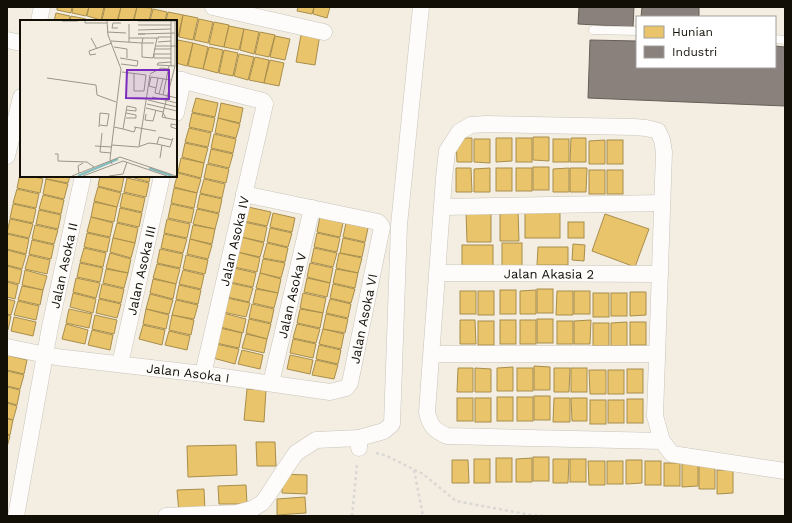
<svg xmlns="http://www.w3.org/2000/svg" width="792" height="523" font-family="'Work Sans',sans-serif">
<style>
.homes{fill:#e9c46a;stroke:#a88e4c}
.industry{fill:#8a817c;stroke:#665f59}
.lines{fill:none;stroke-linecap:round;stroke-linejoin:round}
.lane-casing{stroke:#c8c4ba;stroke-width:9}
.street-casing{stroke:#c8c4ba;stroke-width:17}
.path{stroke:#dad8d4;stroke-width:2.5;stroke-dasharray:3 3;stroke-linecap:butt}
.lane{stroke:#fdfcfb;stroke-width:8}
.street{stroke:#fdfcfb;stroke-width:16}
.labels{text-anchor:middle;stroke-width:4;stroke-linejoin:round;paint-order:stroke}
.street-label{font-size:13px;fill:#120f07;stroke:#fff}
.inset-river{fill:none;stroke:#7fbcbd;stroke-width:2}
.inset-road{fill:none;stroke:#9a958a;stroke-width:1}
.view{fill:#7b2cbf;fill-opacity:0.15;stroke:#7b2cbf;stroke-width:2}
.inset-edge{fill:none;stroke:#120f07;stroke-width:2}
</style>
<rect width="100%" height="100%" fill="#f4eee2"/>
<g class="homes">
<path d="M57,7H72L71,13L57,10Z"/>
<path d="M73,7H89L86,16L72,13Z"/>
<path d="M89,7H104L101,20L87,16Z"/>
<path d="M105,7H121L117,21L102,20Z"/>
<path d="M121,7H137L133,21H118Z"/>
<path d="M137,7L152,8L149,21H134Z"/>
<path d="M298,7H314L312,14L297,11Z"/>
<path d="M314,7H330L327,18L313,14Z"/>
<path d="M153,9L167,12L165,21H150Z"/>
<path d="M168,12L183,15L178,37L176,36V21H166Z"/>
<path d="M56,13L70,16L69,21H54Z"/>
<path d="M183,15L198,18L193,40L179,37Z"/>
<path d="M71,16L86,19L85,21H70Z"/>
<path d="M199,19L213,22L208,43L194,40Z"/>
<path d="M214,22L229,25L224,47L209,44Z"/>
<path d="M229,26L244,29L239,50L224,47Z"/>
<path d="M244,29L259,32L254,54L240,50Z"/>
<path d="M302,30L320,34L315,65L296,62Z"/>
<path d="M260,32L275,35L269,57L255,54Z"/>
<path d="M275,36L290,39L285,60L270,57Z"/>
<path d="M178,40L193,43L187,66L176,63V49Z"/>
<path d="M193,43L208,47L203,69L188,66Z"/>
<path d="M209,47L223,50L218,73L203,69Z"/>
<path d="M224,50L238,53L233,76L219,73Z"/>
<path d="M239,54L254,57L248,80L234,76Z"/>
<path d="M255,57L269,60L264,83L249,80Z"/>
<path d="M270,60L284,63L279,86L264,83Z"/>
<path d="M196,98L218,103L215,117L192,112Z"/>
<path d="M221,103L243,108L240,123L218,118Z"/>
<path d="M192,113L215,118L212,132L189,127Z"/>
<path d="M218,118L240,124L236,138L215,133Z"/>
<path d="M189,128L211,133L208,147L185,142Z"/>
<path d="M214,134L236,139L233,153L211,148Z"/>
<path d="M533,137H549V161L533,160Z"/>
<path d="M456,138H472V162H457Z"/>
<path d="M496,138H512V161L496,162Z"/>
<rect x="516" y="138" width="16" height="24"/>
<path d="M571,138H586V162H570Z"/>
<path d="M474,139H490V163L474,162Z"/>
<rect x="553" y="139" width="16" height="23"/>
<path d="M605,140V164H589V141Z"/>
<rect x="607" y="140" width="16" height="24"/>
<path d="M185,143L208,148L204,163L182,157Z"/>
<path d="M211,149L233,154L229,168L208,163Z"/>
<path d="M181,158L204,163L201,178L178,172Z"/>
<path d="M207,164L229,169L226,183L204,178Z"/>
<rect x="533" y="167" width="16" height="23"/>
<path d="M456,168H471L472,192H456Z"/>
<path d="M490,168V192H474V169Z"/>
<rect x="496" y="168" width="16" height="23"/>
<rect x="516" y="168" width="16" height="23"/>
<path d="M569,168V192H553V169Z"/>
<path d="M570,168H587L586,192H570Z"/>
<rect x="589" y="170" width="16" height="24"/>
<rect x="607" y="170" width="16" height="24"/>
<path d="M178,173L201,179L197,193L174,187Z"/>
<path d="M20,174L21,176H31L43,179L40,193L17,188Z"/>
<path d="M47,176H70L68,183L46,179Z"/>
<path d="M100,176L124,177L121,192L98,186Z"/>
<path d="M127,176H150L149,182Z"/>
<path d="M127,178L149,183L146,197L124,192Z"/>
<path d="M46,179L68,184L64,199L43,194Z"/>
<path d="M204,179L225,184L222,198L200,193Z"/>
<path d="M98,187L121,193L117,207L94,201Z"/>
<path d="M174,188L197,193L194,208L171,203Z"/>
<path d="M17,189L39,194L36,208L13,203Z"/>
<path d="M123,193L145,198L142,212L120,207Z"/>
<path d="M200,194L222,199L219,213L197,208Z"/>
<path d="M43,195L64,200L61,214L39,209Z"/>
<path d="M94,202L117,207L114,222L91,217Z"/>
<path d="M13,204L36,209L33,223L10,218Z"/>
<path d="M171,204L194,209L191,223L168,218Z"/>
<path d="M248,207L271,212L267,226L244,221Z"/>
<path d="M120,208L142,213L139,227L117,222Z"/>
<path d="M197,209L219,214L215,229L193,224Z"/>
<path d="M39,210L61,215L58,229L36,224Z"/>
<path d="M500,210H518L519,241H500Z"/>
<path d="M466,211H491V242H467Z"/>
<rect x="525" y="212" width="35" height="26"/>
<path d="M273,213L295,218L292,232L270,227Z"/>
<path d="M605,214L649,229L635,267L592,251Z"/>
<path d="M91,217L113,223L110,237L87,232Z"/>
<path d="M320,217L343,223L340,237L317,232Z"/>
<path d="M10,219L33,224L29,238L7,233Z"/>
<path d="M167,219L190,224L187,238L164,233Z"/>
<path d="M244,222L267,227L264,242L241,237Z"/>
<rect x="568" y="222" width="16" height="16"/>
<path d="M117,223L138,228L135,243L113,238Z"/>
<path d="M346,223L368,228L365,242L343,237Z"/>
<path d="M35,225L58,230L54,244L32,239Z"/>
<path d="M193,225L215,229L212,244L190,239Z"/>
<path d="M270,228L292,233L288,247L267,242Z"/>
<path d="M87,233L110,238L107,252L84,247Z"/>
<path d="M317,233L340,238L337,252L314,247Z"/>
<path d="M7,234L29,239L26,254L7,249Z"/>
<path d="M164,234L187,239L183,253L161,248Z"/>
<path d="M241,237L264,243L260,257L237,252Z"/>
<path d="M113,238L135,243L131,258L110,252Z"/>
<path d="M343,238L365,243L362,257L340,253Z"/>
<path d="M190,239L212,245L208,259L187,254Z"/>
<path d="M32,240L54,245L51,259L29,254Z"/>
<path d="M267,243L288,248L285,262L263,258Z"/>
<rect x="502" y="243" width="20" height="28"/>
<path d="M573,244L585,245L584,261L572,260Z"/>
<rect x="462" y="245" width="31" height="24"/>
<path d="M538,247H568V265H537Z"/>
<path d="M84,248L106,253L103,267L80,262Z"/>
<path d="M314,248L337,253L333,267L311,262Z"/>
<path d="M160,249L183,254L180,268L157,263Z"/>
<path d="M7,250L26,255L22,269L7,265Z"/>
<path d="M237,252L260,258L257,272L234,267Z"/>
<path d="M110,253L131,259L128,273L106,268Z"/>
<path d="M339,253L362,258L358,273L336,268Z"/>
<path d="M29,255L50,260L47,274L25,269Z"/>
<path d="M186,255L208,260L205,274L183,269Z"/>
<path d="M263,259L285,263L281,278L260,273Z"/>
<path d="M80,263L103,268L100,282L77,277Z"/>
<path d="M310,263L333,268L330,283L307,277Z"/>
<path d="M157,264L180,269L176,284L153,278Z"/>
<path d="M7,266L22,270L19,284L7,281Z"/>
<path d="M234,268L256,273L253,287L230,282Z"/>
<path d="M106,269L128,273L124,288L103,283Z"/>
<path d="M336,269L358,273L355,288L333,283Z"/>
<path d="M25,270L47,276L43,290L22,285Z"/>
<path d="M183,270L204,275L201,289L179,284Z"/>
<path d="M260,273L281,279L278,293L256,288Z"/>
<path d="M76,278L100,283L96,298L73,292Z"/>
<path d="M307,278L330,283L327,297L304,292Z"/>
<path d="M153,279L176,284L173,299L150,293Z"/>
<path d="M7,282L18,285L15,299L7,297Z"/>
<path d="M230,283L253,288L249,302L227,297Z"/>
<path d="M102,284L124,289L121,303L99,298Z"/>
<path d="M333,284L355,289L351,303L330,298Z"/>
<path d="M179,285L201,290L198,304L176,299Z"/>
<path d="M22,286L43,290L40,305L18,300Z"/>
<path d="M256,289L278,293L274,308L253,303Z"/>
<rect x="537" y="289" width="16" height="24"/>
<rect x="500" y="290" width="16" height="24"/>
<path d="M536,290V314H520V291Z"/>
<rect x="460" y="291" width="16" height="23"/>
<rect x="478" y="291" width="16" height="24"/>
<path d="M557,291H573V315H556Z"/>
<rect x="574" y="291" width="16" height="23"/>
<path d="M630,292H646V315L630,316Z"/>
<path d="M73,293L96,299L93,313L70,307Z"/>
<path d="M303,293L326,298L323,313L300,308Z"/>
<rect x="593" y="293" width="16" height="24"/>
<rect x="611" y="293" width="16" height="23"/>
<path d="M150,294L173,300L169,314L146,309Z"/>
<path d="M227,298L250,303L246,317L223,312Z"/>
<path d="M7,299L15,301L11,315L7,314Z"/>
<path d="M99,299L121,304L117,318L96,313Z"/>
<path d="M330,299L351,304L348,318L326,313Z"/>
<path d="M176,300L198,305L194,319L172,315Z"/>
<path d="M18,301L39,306L36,320L14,315Z"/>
<path d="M252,304L274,309L271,323L249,318Z"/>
<path d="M69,309L92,314L89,328L66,323Z"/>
<path d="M146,309L169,315L166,329L143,324Z"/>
<path d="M300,309L323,313L320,328L297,323Z"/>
<path d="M223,313L246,319L243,333L220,327Z"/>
<path d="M326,314L348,319L345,333L323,329Z"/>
<path d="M7,315L11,316L8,330H7Z"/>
<path d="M95,315L117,320L114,334L92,329Z"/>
<path d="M172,315L194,320L191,335L169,330Z"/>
<path d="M14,317L36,322L33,336L11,331Z"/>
<path d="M249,319L271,324L267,339L246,333Z"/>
<rect x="537" y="319" width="16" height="24"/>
<path d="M460,320H475L476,344H460Z"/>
<rect x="500" y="320" width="16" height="24"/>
<rect x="520" y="320" width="16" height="24"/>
<path d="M591,320L590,344H574V321Z"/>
<rect x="478" y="321" width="16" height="24"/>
<rect x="557" y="321" width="16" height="23"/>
<path d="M627,322V346H611V323Z"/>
<rect x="630" y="322" width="16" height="23"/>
<rect x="593" y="323" width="16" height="23"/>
<path d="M66,324L88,330L85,344L62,339Z"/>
<path d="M297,324L320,329L316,343L293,338Z"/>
<path d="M143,325L165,330L162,345L139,339Z"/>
<path d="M220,328L242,333L239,348L216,343Z"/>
<path d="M323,329L344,334L341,349L319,344Z"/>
<path d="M92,330L113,335L110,350L88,345Z"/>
<path d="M169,331L190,336L187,350L165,345Z"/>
<path d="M246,334L267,339L264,353L242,348Z"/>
<path d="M293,339L316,344L313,358L290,353Z"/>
<path d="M216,344L239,349L235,364L213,358Z"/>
<path d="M319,345L341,350L338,364L316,359Z"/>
<path d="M242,350L263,355L260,369L238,364Z"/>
<path d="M7,355L27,360L24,374L7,370Z"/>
<path d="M290,355L313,360L310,374L287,369Z"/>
<path d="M316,360L338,365L334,379L312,375Z"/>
<path d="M534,366L550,367V390H534Z"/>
<path d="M513,367V391H497V368Z"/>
<path d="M458,368H473V392H457Z"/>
<path d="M475,368L491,369V392H475Z"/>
<rect x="517" y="368" width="16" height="23"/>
<path d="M554,368H570L569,392H554Z"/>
<rect x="571" y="368" width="16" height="24"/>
<rect x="627" y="369" width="16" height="24"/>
<path d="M589,370H606V394H590Z"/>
<rect x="608" y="370" width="16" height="24"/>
<path d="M7,371L24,375L20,389L7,386Z"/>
<path d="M7,387L20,390L17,405L7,402Z"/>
<path d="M247,389L266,390L264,422L244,420Z"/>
<rect x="534" y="396" width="16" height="24"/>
<rect x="497" y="397" width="16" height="24"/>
<rect x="517" y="397" width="16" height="24"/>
<rect x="457" y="398" width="16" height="23"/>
<rect x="475" y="398" width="16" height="24"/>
<path d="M554,398H570V422H553Z"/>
<path d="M571,398H587V421H572Z"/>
<rect x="627" y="399" width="16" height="24"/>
<rect x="590" y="400" width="16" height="24"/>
<rect x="608" y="400" width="16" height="23"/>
<path d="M7,403L17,406L13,420L7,418Z"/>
<path d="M7,419L13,420L10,435L7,434Z"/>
<path d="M7,435L10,436L7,447Z"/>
<path d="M256,442H275L276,466H257Z"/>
<path d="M236,445L237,475L188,477L187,446Z"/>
<rect x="533" y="457" width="16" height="24"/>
<rect x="496" y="458" width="16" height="24"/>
<path d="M532,458V482H516V459Z"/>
<rect x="474" y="459" width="16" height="24"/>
<path d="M553,459H569L568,483H553Z"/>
<rect x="570" y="459" width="16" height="23"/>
<path d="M452,460H468L469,483H452Z"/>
<path d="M626,460H642V483L626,484Z"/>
<path d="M588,461H605V485H589Z"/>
<rect x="607" y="461" width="16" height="23"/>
<rect x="645" y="461" width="16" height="24"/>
<rect x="664" y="463" width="16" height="23"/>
<path d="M682,463H698V486L682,487Z"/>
<path d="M715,465V489H699V466Z"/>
<path d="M717,470H733V493L717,494Z"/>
<path d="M282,474L307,475V494L282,493Z"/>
<path d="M246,485L247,504H219L218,486Z"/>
<path d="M204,489L205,511L179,513L177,490Z"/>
<path d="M305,497L306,513L277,515V499Z"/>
</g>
<g class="industry">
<path d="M579,7H634L633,27L578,24Z"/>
<path d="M642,7H699V17H641Z"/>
<path d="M590,40L637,41V67H775V46L785,47V106L588,98Z"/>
</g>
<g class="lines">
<defs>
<g id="lane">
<path d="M593,30L637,31"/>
<path d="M775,39L785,40"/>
</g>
<g id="street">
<path d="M213,7L324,32"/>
<path d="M39,21L42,7"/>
<path d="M7,40L21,43"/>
<path d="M176,79L263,101L265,104L203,374"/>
<path d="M176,113L183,80"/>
<path d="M7,156L21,97"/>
<path d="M443,207L662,203"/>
<path id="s1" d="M438,273L660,274"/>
<path id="s2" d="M7,347L56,357L203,374L330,392L346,388L350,383L382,227L378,222L244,194"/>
<path d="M432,354H657"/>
<path id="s3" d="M120,364L162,176"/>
<path id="s4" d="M271,383L312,208"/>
<path d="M359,438L384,431L392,424L399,225L421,7"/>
<path d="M662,441L447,436C434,430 430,426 427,412L444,178L447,151L459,132L471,125L487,124L634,127L646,128L658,131L662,140L664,152L655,416L662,441L672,454L785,471"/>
<path id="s5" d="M16,516L50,327L83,176"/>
<path d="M166,516L237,513L252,509L262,503L268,495L285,469L296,453L316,440L359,438V448"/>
</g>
</defs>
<use href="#lane" class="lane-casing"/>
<use href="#street" class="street-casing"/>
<g class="path">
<path d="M376,453L387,456L423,474L456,501L531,515L546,516"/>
<path d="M414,470L423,516"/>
<path d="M352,516L357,465"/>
</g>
<use href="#lane" class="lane"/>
<use href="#street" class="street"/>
</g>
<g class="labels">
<g class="street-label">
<text transform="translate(234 241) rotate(-77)" y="5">Jalan Asoka IV</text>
<text dy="5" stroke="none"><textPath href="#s5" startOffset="255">Jalan Asoka II</textPath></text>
<text dy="5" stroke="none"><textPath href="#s3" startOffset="96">Jalan Asoka III</textPath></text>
<text dy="5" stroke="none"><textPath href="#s1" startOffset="111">Jalan Akasia 2</textPath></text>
<text dy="5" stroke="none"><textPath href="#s4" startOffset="90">Jalan Asoka V</textPath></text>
<text dy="5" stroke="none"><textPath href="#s2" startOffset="415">Jalan Asoka VI</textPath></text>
<text dy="5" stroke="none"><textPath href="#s2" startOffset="183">Jalan Asoka I</textPath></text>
</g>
</g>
<g transform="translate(20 20)">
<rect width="157" height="157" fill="#f4eee2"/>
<path class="inset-river" d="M129,148L152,156M58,156L98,139"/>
<path class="inset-road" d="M42,1H58M65,1V3H87M87,1L88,15L101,49L90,139L92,144M118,1H157M151,1V46M109,4V22M118,5H151M98,8H92L93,3H101M118,10L151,9M87,12L106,13M125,14H118L155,13M71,18L77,29M123,18L122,23H134M138,19V17H151M91,21L122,23V37L133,38L137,18H109M138,22L151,21M135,26H156M94,27L107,29V38M134,29H151M76,34L70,35L69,31L92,23M151,34H134V38H151M100,38L118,41L117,46L101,44M151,42L138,43L137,45L155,46M102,52L126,55L124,71H114V54M130,54L141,48L149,49M27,58L76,65L77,75L96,82M138,58L135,73L157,78M136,68L129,66L131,57L151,60M139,74L143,59M143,75L149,46M132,77L157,83M128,80L157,87M127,84L157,91M126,88L143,92M143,93L146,98L157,100M126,94L125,100L133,101L136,90M106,98H116V95L106,93M146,98L142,97L155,46V1M157,105L151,104V107L157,109M79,107L80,93L89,94L87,106L80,105M94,107L103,109L107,86L116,88V91L106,90M114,107L136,111M103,109L114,112L116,107M82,113L80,132L91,133M137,124L150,127L153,118M92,125L118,127L129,123L137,124L139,117L152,120M75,126L92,127M119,126L130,55M35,134H38V141L67,142L74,147M140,138L142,125M59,153L58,146L63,143M52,156L100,137L156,156M63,156L103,141L147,156M89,156L103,154L107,142"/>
<path class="view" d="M107,50H149V79L106,78Z"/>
<rect width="157" height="157" class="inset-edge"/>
</g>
<rect width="792" height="523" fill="none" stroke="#120f07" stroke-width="16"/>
<rect x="636" y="16" width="140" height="52" fill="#ffffff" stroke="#a09f9c"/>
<rect x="644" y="26" width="20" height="12" fill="#e9c46a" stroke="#a09f9c"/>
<text x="672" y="36" font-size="12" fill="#120f07">Hunian</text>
<rect x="644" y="46" width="20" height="12" fill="#8a817c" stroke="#a09f9c"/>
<text x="672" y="56" font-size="12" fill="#120f07">Industri</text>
</svg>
